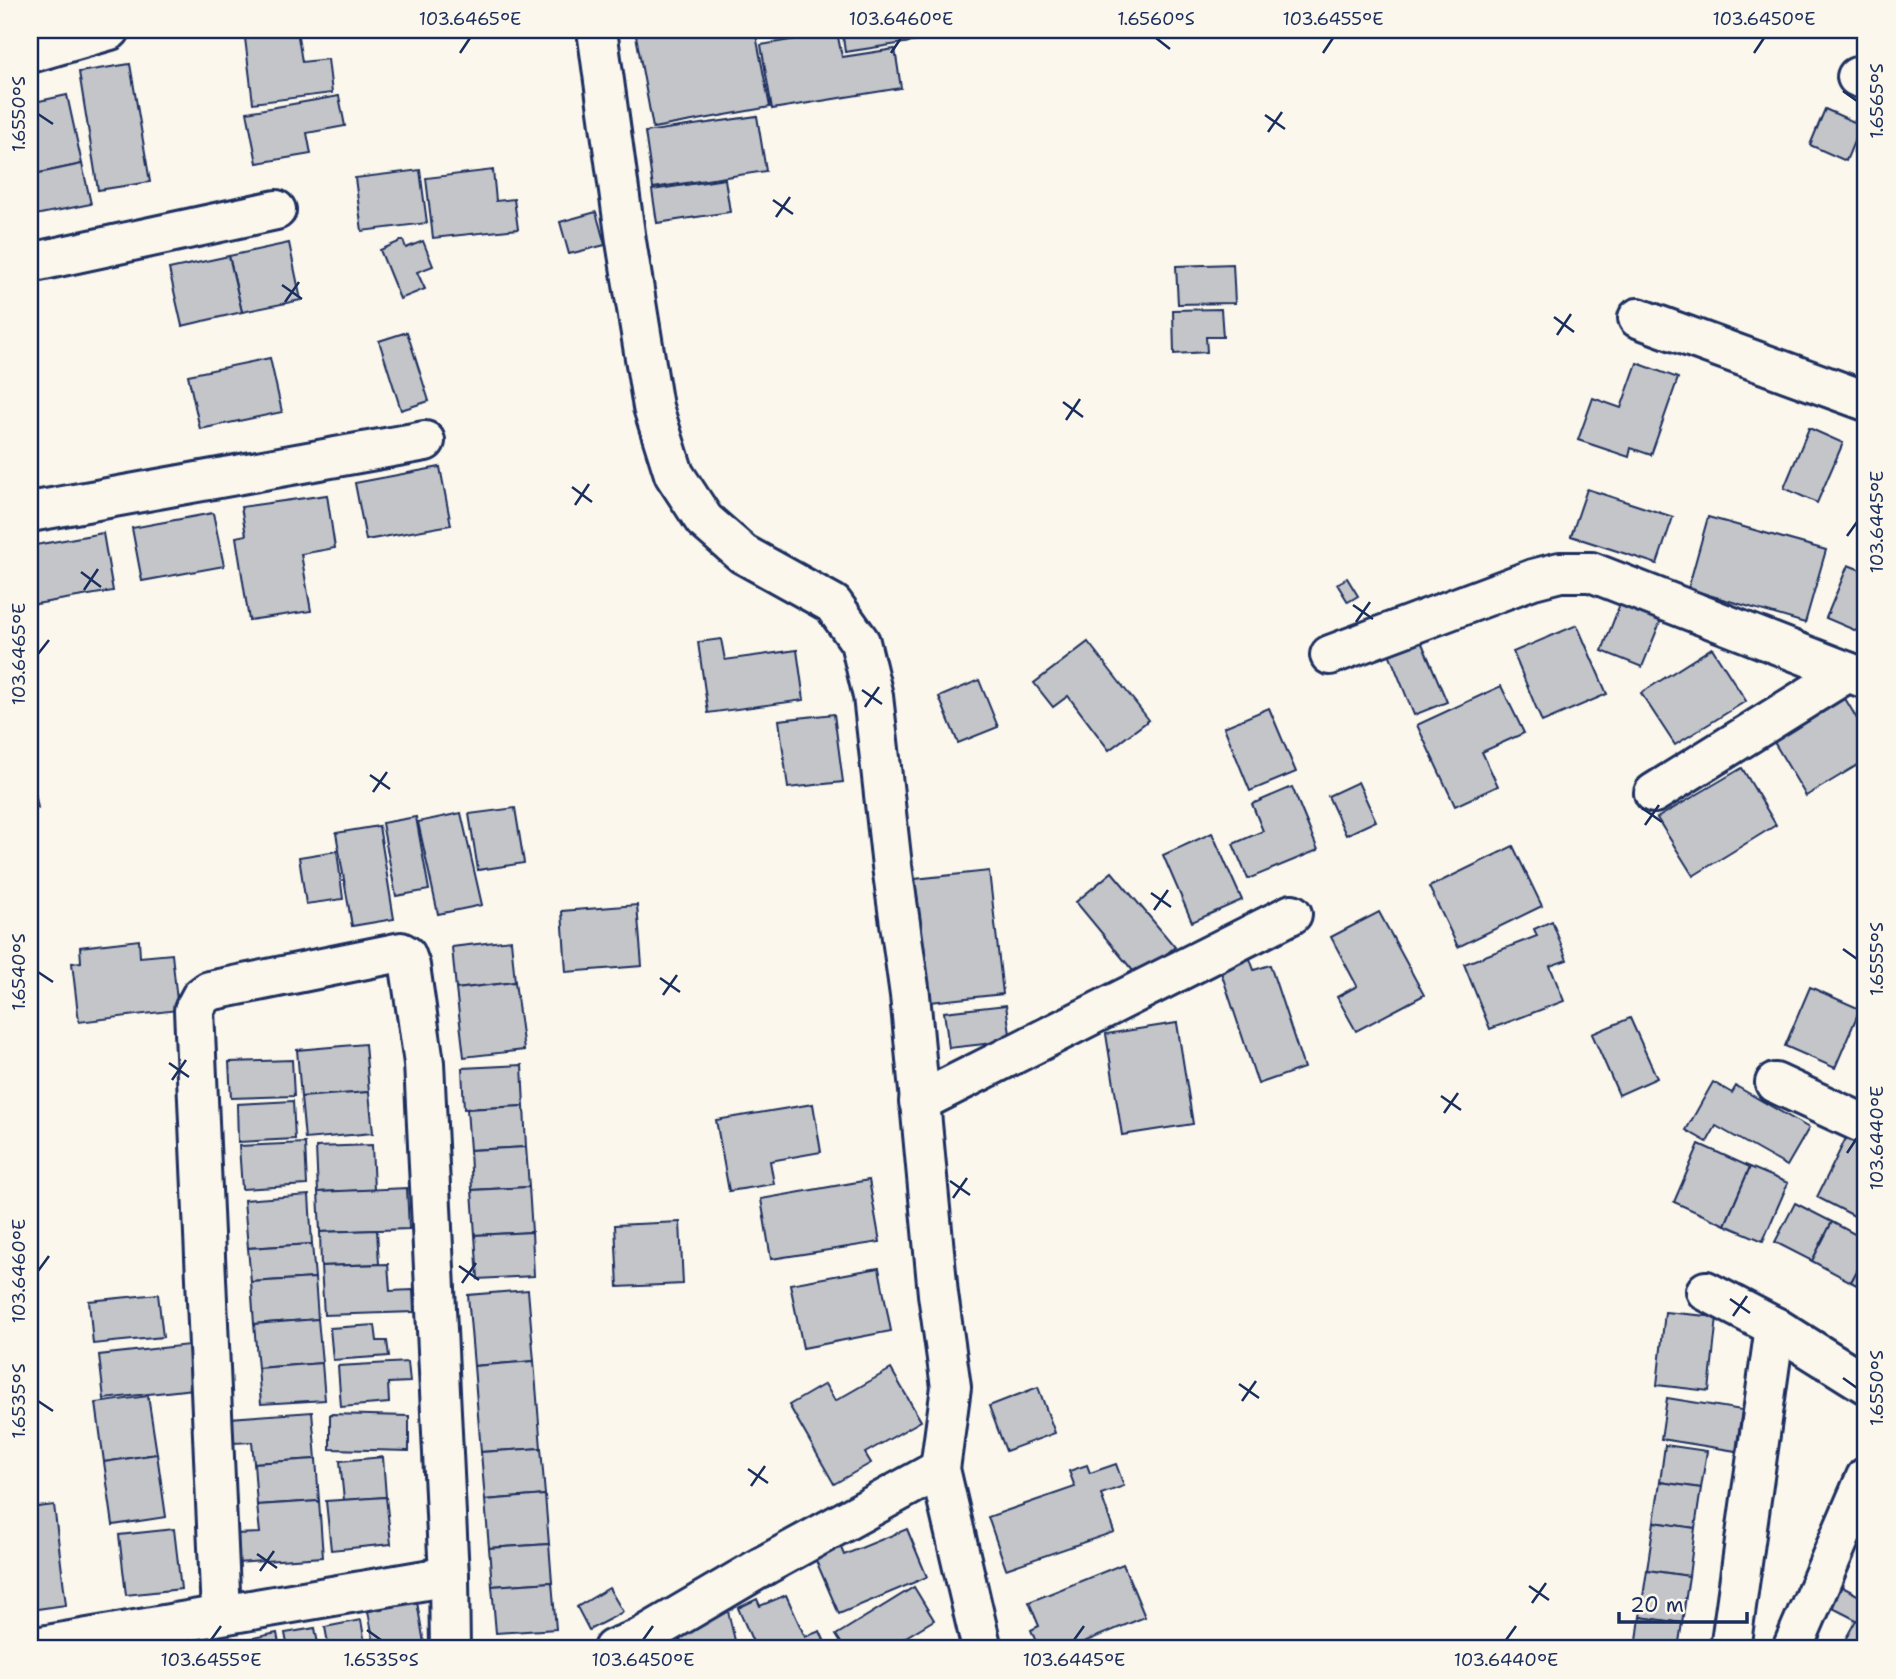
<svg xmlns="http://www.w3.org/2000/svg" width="1896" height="1679" font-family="'Shantell Sans',sans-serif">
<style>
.building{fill:#c3c5c9;stroke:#1b2f5e;stroke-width:2}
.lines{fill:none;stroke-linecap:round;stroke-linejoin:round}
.minor-casing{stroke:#1b2f5e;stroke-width:44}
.minor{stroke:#fbf7ec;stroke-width:38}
.ticks{fill:none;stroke:#1b2f5e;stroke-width:2.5}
.neatline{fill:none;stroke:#1b2f5e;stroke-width:2.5}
.ticks-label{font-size:18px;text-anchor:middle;fill:#1b2f5e}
</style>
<rect width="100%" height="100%" fill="#fbf7ec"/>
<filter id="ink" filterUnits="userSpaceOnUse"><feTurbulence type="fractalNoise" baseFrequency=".0143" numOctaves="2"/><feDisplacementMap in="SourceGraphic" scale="14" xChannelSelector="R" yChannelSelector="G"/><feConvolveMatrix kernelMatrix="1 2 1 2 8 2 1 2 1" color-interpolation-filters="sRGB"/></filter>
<g filter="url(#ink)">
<g class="building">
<path d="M244,30H297L302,62L328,59L332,93L253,103Z"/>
<path d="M635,30H755L770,107L653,128Z"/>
<path d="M842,30H943L944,37L845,52Z"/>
<path d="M837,32L842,57L895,49L901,88L772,109L761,45Z"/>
<path d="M130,64L150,182L98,190L79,72Z"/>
<path d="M67,95L82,164L30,175V103Z"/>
<path d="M339,96L345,126L307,133L311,154L257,163L247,112Z"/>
<path d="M1825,109L1861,125L1846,161L1810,145Z"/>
<path d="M757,116L766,171L653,188L645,132Z"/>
<path d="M1866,126V158L1854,152Z"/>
<path d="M82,164L91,204L30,216V175Z"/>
<path d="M420,170L427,223L362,231L355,178Z"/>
<path d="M493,170L496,201L514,199L518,229L433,238L426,178Z"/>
<path d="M725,179L730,212L657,223L652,190Z"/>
<path d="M596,212L605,245L569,254L560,222Z"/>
<path d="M403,240L406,248L423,241L433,266L417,272L425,289L400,299L380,250Z"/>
<path d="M289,243L301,300L242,312L229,256Z"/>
<path d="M229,256L242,312L182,326L169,269Z"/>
<path d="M1233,264L1235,303L1178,304L1176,266Z"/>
<path d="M1221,309L1223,337H1206L1207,352L1174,354L1173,310Z"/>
<path d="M407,332L429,401L401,410L379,341Z"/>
<path d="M270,358L282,412L200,429L188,375Z"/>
<path d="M1637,363L1678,378L1651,455L1631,448L1629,457L1578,440L1593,398L1621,408Z"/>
<path d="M1809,428L1843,443L1817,503L1784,488Z"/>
<path d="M440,467L451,525L366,540L355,483Z"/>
<path d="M1587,489L1673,517L1657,564L1571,536Z"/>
<path d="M327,495L335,548L301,554L311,611L249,620L236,537L246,535L241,507Z"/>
<path d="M213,513L224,566L142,581L132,528Z"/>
<path d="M1708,517L1826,550L1805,623L1688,589Z"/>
<path d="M103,533L113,591L30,605V546Z"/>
<path d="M1848,565L1866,572V635L1826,618Z"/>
<path d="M1347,578L1358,596L1348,602L1337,584Z"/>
<path d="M1620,604L1661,620L1642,667L1602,651Z"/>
<path d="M1577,625L1607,694L1542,722L1513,652Z"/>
<path d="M721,639L725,660L797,650L804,700L708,713L698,642Z"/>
<path d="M1421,641L1447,702L1414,715L1389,653Z"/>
<path d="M1088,642L1149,720L1109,750L1068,696L1053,707L1034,683Z"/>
<path d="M1712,648L1746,701L1675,745L1641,693Z"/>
<path d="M979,680L998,727L958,743L939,697Z"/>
<path d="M1501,686L1524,733L1482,752L1498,786L1455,806L1417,725Z"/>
<path d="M1843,695L1866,734V760L1806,796L1771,737Z"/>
<path d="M1269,708L1296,772L1250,791L1224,727Z"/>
<path d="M834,714L843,782L788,788L779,720Z"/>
<path d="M1742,768L1776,825L1693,876L1657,818Z"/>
<path d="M30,769L38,808L30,809Z"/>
<path d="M1358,782L1376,821L1346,835L1328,796Z"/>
<path d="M1292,787L1318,850L1248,879L1233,844L1263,831L1252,804Z"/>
<path d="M515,808L524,863L478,870L469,814Z"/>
<path d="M461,813L482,905L438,914L418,822Z"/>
<path d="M416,817L429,890L396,896L382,823Z"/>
<path d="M379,826L394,919L352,926L336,833Z"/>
<path d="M1212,833L1242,900L1192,922L1163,855Z"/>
<path d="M1513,846L1542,906L1458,947L1429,887Z"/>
<path d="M337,851L343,899L306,904L299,857Z"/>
<path d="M989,871L1003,994L930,1002L915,879Z"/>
<path d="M1112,872L1175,947L1138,977L1076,902Z"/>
<path d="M637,905L642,966L566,972L562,911Z"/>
<path d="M1379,912L1424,995L1356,1031L1337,997L1357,986L1331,937Z"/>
<path d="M1552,921L1567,960L1550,966L1564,1001L1490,1029L1464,964L1537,936L1534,929Z"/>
<path d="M139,940L140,957L172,954L178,1010L79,1022L72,963L81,962L80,947Z"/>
<path d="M511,940L515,982L456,989L452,947Z"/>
<path d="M1249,956L1254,970L1270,965L1304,1068L1258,1084L1219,966Z"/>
<path d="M515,982L524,1050L464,1057L456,989Z"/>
<path d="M1810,987L1860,1009L1835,1068L1785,1046Z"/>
<path d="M1006,1005L1011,1041L949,1048L944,1012Z"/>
<path d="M1630,1018L1657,1078L1619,1095L1592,1034Z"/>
<path d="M1177,1023L1193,1124L1122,1135L1106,1034Z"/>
<path d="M365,1044L369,1092L301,1097L297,1050Z"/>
<path d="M292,1060L294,1096L231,1098L229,1062Z"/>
<path d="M522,1065L524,1106L464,1109L462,1068Z"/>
<path d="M1713,1082L1732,1093L1736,1086L1809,1128L1787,1166L1716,1126L1707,1142L1686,1130Z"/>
<path d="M369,1092L373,1133L305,1139L301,1097Z"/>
<path d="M293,1101L295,1139L238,1142L237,1104Z"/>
<path d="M813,1104L821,1152L770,1161L774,1184L729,1191L716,1120Z"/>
<path d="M524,1106L526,1147L470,1150L467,1109Z"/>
<path d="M1847,1136L1866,1145V1222L1817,1197Z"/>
<path d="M305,1143L307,1185L242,1189L239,1146Z"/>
<path d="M1699,1144L1750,1167L1725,1225L1674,1202Z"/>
<path d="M372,1145L374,1190L318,1192L316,1147Z"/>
<path d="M526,1147L529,1187L472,1190L470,1150Z"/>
<path d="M1750,1167L1788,1183L1763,1241L1725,1225Z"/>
<path d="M869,1180L880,1242L771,1259L761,1199Z"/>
<path d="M529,1187L532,1232L475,1235L472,1190Z"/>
<path d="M407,1188L409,1229L320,1232L318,1192Z"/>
<path d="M309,1195L312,1244L248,1248L244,1200Z"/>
<path d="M1795,1203L1832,1222L1812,1261L1775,1242Z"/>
<path d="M680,1222L683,1284L618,1287L615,1225Z"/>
<path d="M1832,1222L1866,1240V1254L1851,1282L1812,1261Z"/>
<path d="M377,1230L379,1264L321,1266L320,1232Z"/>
<path d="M532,1232L534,1276L478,1279L475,1235Z"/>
<path d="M312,1244L315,1278L251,1282L248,1248Z"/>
<path d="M1866,1254V1290L1851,1282Z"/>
<path d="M388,1264L390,1291L413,1290L414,1312L324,1315L321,1266Z"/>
<path d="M879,1268L891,1331L803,1348L790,1284Z"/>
<path d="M315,1278L318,1319L254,1324L251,1282Z"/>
<path d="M528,1290L534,1361L474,1366L468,1295Z"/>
<path d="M158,1294L163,1337L93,1344L89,1301Z"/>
<path d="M1665,1312L1717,1317L1709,1391L1657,1385Z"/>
<path d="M318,1319L322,1363L258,1368L254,1324Z"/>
<path d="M375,1325L377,1341H387L389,1356L333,1360L330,1328Z"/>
<path d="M188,1345L193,1389L104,1399L99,1355Z"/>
<path d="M534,1361L541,1448L481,1452L474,1366Z"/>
<path d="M408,1362L410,1382L388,1383L389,1403L341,1407L338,1366Z"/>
<path d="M322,1363L325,1400L261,1404L258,1368Z"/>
<path d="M891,1369L921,1421L865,1453L871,1463L834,1484L789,1405L825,1384L835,1401Z"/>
<path d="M1038,1387L1055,1433L1006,1451L989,1406Z"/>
<path d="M148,1396L157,1454L104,1462L96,1403Z"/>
<path d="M1667,1398L1742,1410L1736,1451L1661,1439Z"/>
<path d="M312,1412L316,1459L254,1463L252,1442L232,1443L230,1418Z"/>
<path d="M330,1414L409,1416V1451L330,1449Z"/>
<path d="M1665,1445L1707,1451L1701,1488L1660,1482Z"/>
<path d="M541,1448L545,1495L485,1500L481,1452Z"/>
<path d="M157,1454L166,1517L113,1525L104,1462Z"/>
<path d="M383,1457L386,1497L344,1500L340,1461Z"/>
<path d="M316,1459L319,1501L257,1505L254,1463Z"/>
<path d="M1116,1464L1124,1486L1101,1494L1114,1532L1006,1569L988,1517L1075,1487L1069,1471L1087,1465L1090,1473Z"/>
<path d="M1660,1482L1701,1488L1695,1528L1654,1522Z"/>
<path d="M545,1495L549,1544L489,1548L485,1500Z"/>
<path d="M386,1497L391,1544L331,1550L326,1501Z"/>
<path d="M319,1501L323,1557L237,1563L234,1534L260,1533L257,1505Z"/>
<path d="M54,1505L66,1605L30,1610V1508Z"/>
<path d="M1654,1522L1695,1528L1689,1576L1647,1570Z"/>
<path d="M174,1529L181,1589L126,1595L119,1535Z"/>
<path d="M907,1529L927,1577L839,1614L811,1549L837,1538L844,1555Z"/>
<path d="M549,1544L552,1582L492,1586L489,1548Z"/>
<path d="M1123,1564L1145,1617L1067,1649H1039L1031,1630L1039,1626L1029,1602Z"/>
<path d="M1647,1570L1689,1576L1682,1623L1640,1617Z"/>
<path d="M552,1582L556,1629L496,1633L492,1586Z"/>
<path d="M1833,1582L1865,1599L1866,1596V1625L1823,1603Z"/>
<path d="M914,1587L934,1620L886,1649H845L836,1635Z"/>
<path d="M609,1588L623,1612L589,1630L577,1607Z"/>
<path d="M786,1595L805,1637L820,1631L828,1649H756L738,1608L757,1599L760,1606Z"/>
<path d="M417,1602L425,1649H375L368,1611Z"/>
<path d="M727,1607L737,1649H682L675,1619Z"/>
<path d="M1640,1617L1682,1623L1678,1649H1636Z"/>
<path d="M361,1620L366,1649H329L325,1627Z"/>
<path d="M1856,1620L1866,1625V1649H1840Z"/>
<path d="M315,1628L319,1649H288L285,1633Z"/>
<path d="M277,1633L280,1649H246L244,1640Z"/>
<path d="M232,1638L234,1649H193V1645Z"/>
</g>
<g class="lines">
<defs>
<g id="minor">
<path d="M597,30L626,241L653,407L674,474L704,520L743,554L833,604L860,642L873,696L892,866L910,995L938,1294L951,1387L940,1469L982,1649"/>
<path d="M30,53L110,30"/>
<path d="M1857,77L1866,80"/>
<path d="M30,263L276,210"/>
<path d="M1638,318L1866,401"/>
<path d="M30,512L425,441"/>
<path d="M1330,655L1533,579L1560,572H1591L1866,679"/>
<path d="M1654,793L1848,672"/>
<path d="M1775,1083L1866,1125"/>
<path d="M919,1102L1292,914"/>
<path d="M1706,1291L1775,1327L1866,1384"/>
<path d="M221,1614L194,1010L201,997L209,991L401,952L406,955L410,966L424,1063L449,1576L450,1649"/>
<path d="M30,1648L449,1576"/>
<path d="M613,1649L639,1639L765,1565L940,1469"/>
<path d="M1730,1649L1775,1327"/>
<path d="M1792,1649L1866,1477"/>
</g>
</defs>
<use href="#minor" class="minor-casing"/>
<use href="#minor" class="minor"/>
</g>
</g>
<path class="ticks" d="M1156,38L1170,49M460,53L470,38M891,53L901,38M1323,53L1333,38M1754,53L1764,38M1843,91L1857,101M38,114L53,124M1265,115L1285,129M1268,132L1282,112M773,200L793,214M776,217L790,197M282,285L302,299M285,302L299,282M1554,317L1574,332M1557,335L1571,314M1063,402L1083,417M1066,420L1080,399M572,487L592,502M575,505L589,484M1847,536L1857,522M81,572L101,587M84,590L98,569M1353,605L1373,619M1356,622L1370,602M38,654L49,640M862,690L882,704M865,707L879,687M370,775L390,789M373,792L387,772M1642,808L1662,822M1645,825L1659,805M1151,893L1171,907M1154,910L1168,890M1843,949L1857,959M38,972L53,982M660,978L680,992M663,995L677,975M169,1063L189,1077M172,1080L186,1060M1441,1096L1461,1110M1444,1113L1458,1093M1847,1153L1857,1138M950,1181L970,1195M953,1198L967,1178M459,1266L479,1280M38,1271L49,1256M462,1283L476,1263M1730,1299L1750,1313M1733,1316L1747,1296M1843,1378L1857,1388M1239,1384L1259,1398M38,1401L53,1411M1242,1401L1256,1381M748,1469L768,1483M751,1486L765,1466M257,1554L277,1568M260,1571L274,1551M1529,1586L1549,1600M1532,1603L1546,1583M367,1630L381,1640M211,1640L221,1626M643,1640L653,1626M1074,1640L1084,1626M1506,1640L1516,1626"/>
<rect width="1896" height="1679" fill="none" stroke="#fbf7ec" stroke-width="77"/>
<path d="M1619 1612v10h128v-10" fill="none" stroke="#1b2f5e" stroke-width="3.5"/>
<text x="1630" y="1612" font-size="21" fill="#1b2f5e" stroke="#fbf7ec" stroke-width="5" paint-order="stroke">20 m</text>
<rect x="38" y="38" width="1819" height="1602" class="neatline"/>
<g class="ticks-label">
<text x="470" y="25">103.6465°E</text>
<text x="901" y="25">103.6460°E</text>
<text x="1156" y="25">1.6560°S</text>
<text x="1333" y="25">103.6455°E</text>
<text x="1764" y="25">103.6450°E</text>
<text transform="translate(1877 101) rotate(-90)" y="6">1.6565°S</text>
<text transform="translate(19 114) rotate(-90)" y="6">1.6550°S</text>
<text transform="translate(1877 522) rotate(-90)" y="6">103.6445°E</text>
<text transform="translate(19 654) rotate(-90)" y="6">103.6465°E</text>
<text transform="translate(1877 959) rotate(-90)" y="6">1.6555°S</text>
<text transform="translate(19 972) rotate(-90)" y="6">1.6540°S</text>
<text transform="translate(1877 1138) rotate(-90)" y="6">103.6440°E</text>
<text transform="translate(19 1271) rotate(-90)" y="6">103.6460°E</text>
<text transform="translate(1877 1388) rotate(-90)" y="6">1.6550°S</text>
<text transform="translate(19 1401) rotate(-90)" y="6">1.6535°S</text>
<text x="211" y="1666">103.6455°E</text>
<text x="381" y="1666">1.6535°S</text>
<text x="643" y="1666">103.6450°E</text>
<text x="1074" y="1666">103.6445°E</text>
<text x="1506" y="1666">103.6440°E</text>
</g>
</svg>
